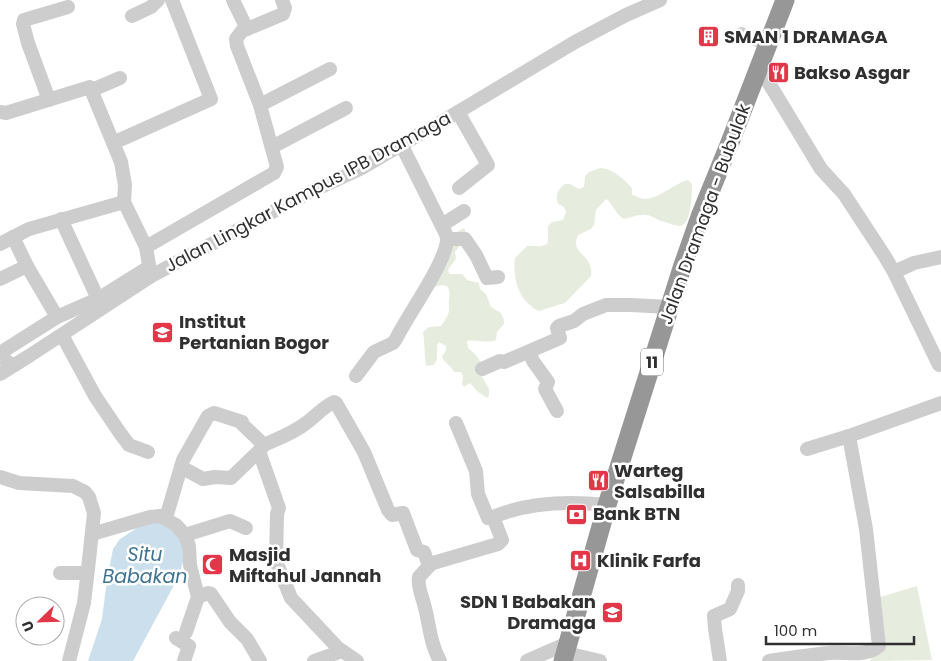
<svg xmlns="http://www.w3.org/2000/svg" width="941" height="661" font-family="Poppins,sans-serif">
<style>
.green{fill:#e7edde}
.water{fill:#cbe0ec}
.lines{fill:none;stroke-linecap:round;stroke-linejoin:round}
.minor{stroke:#cdcdcd;stroke-width:14}
.highway{stroke:#979797;stroke-width:19}
.labels{text-anchor:middle;stroke-width:5;stroke-linejoin:round;paint-order:stroke}
.shield{fill:#fff;stroke:#6e6e6e;stroke-width:1}
.shield-label{font-size:16px;font-weight:bold;fill:#303030}
.poi-label{font-size:18px;font-weight:bold;fill:#303030;stroke:#fff;text-anchor:start}
.street-label{font-size:18px;fill:#303030;stroke:#fff}
.water-label{font-size:19px;font-style:italic;fill:#3f7491;stroke:#fff}
</style>
<rect width="100%" height="100%" fill="#fff"/>
<g class="green">
<path d="M600,168C612,168 624,179 632,188V195C635,195 637,197 640,198C654,203 673,184 688,180L692,184C692,192 692,225 680,226C676,226 668,223 665,222C658,221 653,216 647,215C638,214 631,218 624,219C615,214 613,204 606,199L596,210L594,225L591,229L578,235C569,255 594,253 591,276L565,303L539,311C519,302 512,278 515,258L527,246C536,245 540,249 548,243V226L552,222L563,220L566,212L564,207L558,204C555,196 558,189 565,184H570L579,189L584,187L585,176L589,172Z"/>
<path d="M464,228C470,237 460,245 455,252L456,259L449,268L448,271L450,274H462L467,280L479,283L480,289L486,294L491,307L501,313L504,320V324L497,332L496,340C487,344 476,339 467,341L468,348L476,355L480,361L481,375L489,389V396L487,398L477,391L470,383L464,387L462,384L463,376L461,372H454C451,365 444,363 442,357L446,350V346L439,342L437,345V359L434,365L426,366C424,354 425,343 423,332L429,327L441,326C444,321 450,315 449,308C449,301 448,308 449,301C451,284 446,283 431,288L453,234Z"/>
<path d="M917,586L932,660L871,661L870,655L880,597Z"/>
</g>
<path class="water" d="M148,521L170,524L182,542L183,561L179,576L133,661H88L102,619L107,580L113,549L120,539Z"/>
<g class="lines">
<g class="minor">
<path d="M132,16L151,7L158,0"/>
<path d="M247,29L283,14L285,8L282,0"/>
<path d="M741,34L768,44"/>
<path d="M758,69L767,80L821,169L844,194L884,255L894,272L939,365L941,364"/>
<path d="M92,90L120,78"/>
<path d="M49,100L28,43L23,24L24,20L68,7"/>
<path d="M260,105L330,69"/>
<path d="M0,112L6,113L90,87L121,162L125,185L124,202L146,247L149,265L146,269L98,299L57,317L0,353L7,362L14,365"/>
<path d="M458,112L488,165L459,188"/>
<path d="M113,143L211,99L172,0"/>
<path d="M272,147L346,108"/>
<path d="M61,219L98,299"/>
<path d="M442,225L464,211"/>
<path d="M13,237L27,266L57,317"/>
<path d="M447,239H465L476,255L486,276L487,278L498,277"/>
<path d="M0,244L29,229L124,202"/>
<path d="M146,247L274,173L277,167L260,105L237,46L236,39L242,31L247,29L233,0"/>
<path d="M894,272L914,263L941,257"/>
<path d="M0,279L27,266"/>
<path d="M62,335L95,396L120,433L129,445L148,452"/>
<path d="M529,352L533,361L548,382L545,389L557,411"/>
<path d="M482,369L500,361L504,362L560,338L557,328L559,326L574,321L583,314L606,305H631L670,307"/>
<path d="M0,374L29,356L153,275L308,193L360,169L458,112L575,42L626,15L660,0"/>
<path d="M356,376L374,352L393,343L396,339C407,316 447,261 447,239C447,236 446,234 445,232L401,144"/>
<path d="M264,445C279,438 294,433 306,423C316,416 323,407 334,402L336,403L364,452L388,510L392,515L403,513L417,550L424,552L429,566L419,577C417,587 423,598 425,608C430,627 430,643 440,661"/>
<path d="M807,449L849,436L941,403"/>
<path d="M181,467L203,479L215,477L231,478L259,451"/>
<path d="M0,477L19,483L73,486L85,492L89,497L94,513L88,569L84,603L69,661"/>
<path d="M493,517C528,502 569,501 607,505"/>
<path d="M166,518L183,460L208,416L214,413L242,422V424L264,445L259,451L279,508L277,514L276,561L291,598L338,648L357,661"/>
<path d="M92,534L150,517L160,516L176,525L185,535L189,546L190,565L198,597L186,632"/>
<path d="M185,535L230,521L246,528"/>
<path d="M429,566L433,563L498,544L502,540L493,517L488,518L478,494L476,471L456,423"/>
<path d="M60,573H87"/>
<path d="M198,597L208,593L211,594L230,622L247,639L260,661"/>
<path d="M176,638L189,646L184,661"/>
<path d="M566,653L600,661"/>
<path d="M314,661L342,651"/>
<path d="M527,661L568,643"/>
<path d="M720,661L715,629L714,616L730,609L738,591V585"/>
<path d="M769,661C789,658 809,655 829,653C845,651 864,658 879,646L866,529L849,436"/>
</g>
<path class="highway" d="M563,661L607,505L682,268L701,214L729,145L785,0"/>
</g>
<defs>
<symbol id="building-square" viewBox="-11 -11 22 22"><rect x="-9" y="-9" width="18" height="18" rx="4" fill="#e23749" stroke="#fff"/><path d="M-4-6H4V6H1V3H-1V6H-4ZM-2.5-4.3h1.7v1.8h-1.7ZM.8-4.3h1.7v1.8H.8ZM-2.5-1h1.7V.8h-1.7ZM.8-1h1.7V.8H.8Z" fill="#fff"/></symbol>
<symbol id="restaurant-square" viewBox="-11 -11 22 22"><rect x="-9" y="-9" width="18" height="18" rx="4" fill="#e23749" stroke="#fff"/><path d="M-5-6h1v4h1v-4h1v4h1v-4h1v5L-1.5 .5V6h-2V.5L-5-1ZM5-6V6H3V1.5H1.5Q1.5-4 5-6Z" fill="#fff"/></symbol>
<symbol id="university-square" viewBox="-11 -11 22 22"><rect x="-9" y="-9" width="18" height="18" rx="4" fill="#e23749" stroke="#fff"/><path d="M0-5L7-2L0 1L-7-2ZM-4 1L0 2.5L4 1V4Q0 6-4 4Z" fill="#fff"/></symbol>
<symbol id="bank-square" viewBox="-11 -11 22 22"><rect x="-9" y="-9" width="18" height="18" rx="4" fill="#e23749" stroke="#fff"/><path d="M-6-4H6V4H-6ZM0-2.3a2.3 2.3 0 1 0 0 4.6a2.3 2.3 0 1 0 0-4.6Z" fill="#fff"/></symbol>
<symbol id="hospital-square" viewBox="-11 -11 22 22"><rect x="-9" y="-9" width="18" height="18" rx="4" fill="#e23749" stroke="#fff"/><path d="M-5-5h3v3.5h4V-5h3V5h-3V1.5h-4V5h-3Z" fill="#fff"/></symbol>
<symbol id="mosque-square" viewBox="-11 -11 22 22"><rect x="-9" y="-9" width="18" height="18" rx="4" fill="#e23749" stroke="#fff"/><path d="M3.5-4.9A6 6 0 1 0 3.5 4.9A5 5 0 1 1 3.5-4.9Z" fill="#fff"/></symbol>
<symbol id="school-square" viewBox="-11 -11 22 22"><rect x="-9" y="-9" width="18" height="18" rx="4" fill="#e23749" stroke="#fff"/><path d="M0-5L7-2L0 1L-7-2ZM-4 1L0 2.5L4 1V4Q0 6-4 4Z" fill="#fff"/></symbol>
</defs>
<g fill-rule="evenodd">
<use href="#building-square" x="696" y="24" width="25" height="25"/>
<use href="#restaurant-square" x="766" y="60" width="25" height="25"/>
<use href="#university-square" x="150" y="320" width="25" height="25"/>
<use href="#restaurant-square" x="586" y="468" width="25" height="25"/>
<use href="#bank-square" x="564" y="502" width="25" height="25"/>
<use href="#hospital-square" x="568" y="548" width="25" height="25"/>
<use href="#mosque-square" x="200" y="552" width="25" height="25"/>
<use href="#school-square" x="600" y="600" width="25" height="25"/>
</g>
<g class="labels">
<rect class="shield" x="641" y="348.5" width="22" height="27" rx="4"/>
<g class="shield-label">
<text x="652" y="368">11</text>
</g>
<g class="poi-label">
<text x="724" y="43">SMAN 1 DRAMAGA</text>
<text x="794" y="79">Bakso Asgar</text>
<text x="179" y="328">Institut<tspan x="179" dy="21">Pertanian Bogor</tspan></text>
<text x="614" y="477">Warteg<tspan x="614" dy="21">Salsabilla</tspan></text>
<text x="593" y="520">Bank BTN</text>
<text x="229" y="561">Masjid<tspan x="229" dy="21">Miftahul Jannah</tspan></text>
<text x="597" y="567">Klinik Farfa</text>
<text x="596" y="608" text-anchor="end">SDN 1 Babakan<tspan x="596" dy="21">Dramaga</tspan></text>
</g>
<g class="street-label">
<text transform="translate(308 192) rotate(-28)" y="6">Jalan Lingkar Kampus IPB Dramaga</text>
<text transform="translate(705 214) rotate(-70)" y="6">Jalan Dramaga - Bubulak</text>
</g>
<g class="water-label">
<text x="145" y="561">Situ<tspan x="145" dy="22">Babakan</tspan></text>
</g>
</g>
<g transform="translate(40 621) rotate(247)"><circle r="24" fill="#ffffff" stroke="#acacac"/>
<path d="M0-4L9 19L0 12L-9 19Z" fill="#e23749"/>
<text y="-8" font-size="14" font-weight="bold" text-anchor="middle" fill="#303030">U</text>
</g>
<path d="M766 636v8h148v-8" fill="none" stroke="#303030" stroke-width="2.5"/>
<text x="774" y="636" font-size="15" fill="#303030" stroke="#ffffff" stroke-width="4" paint-order="stroke">100 m</text>
</svg>
